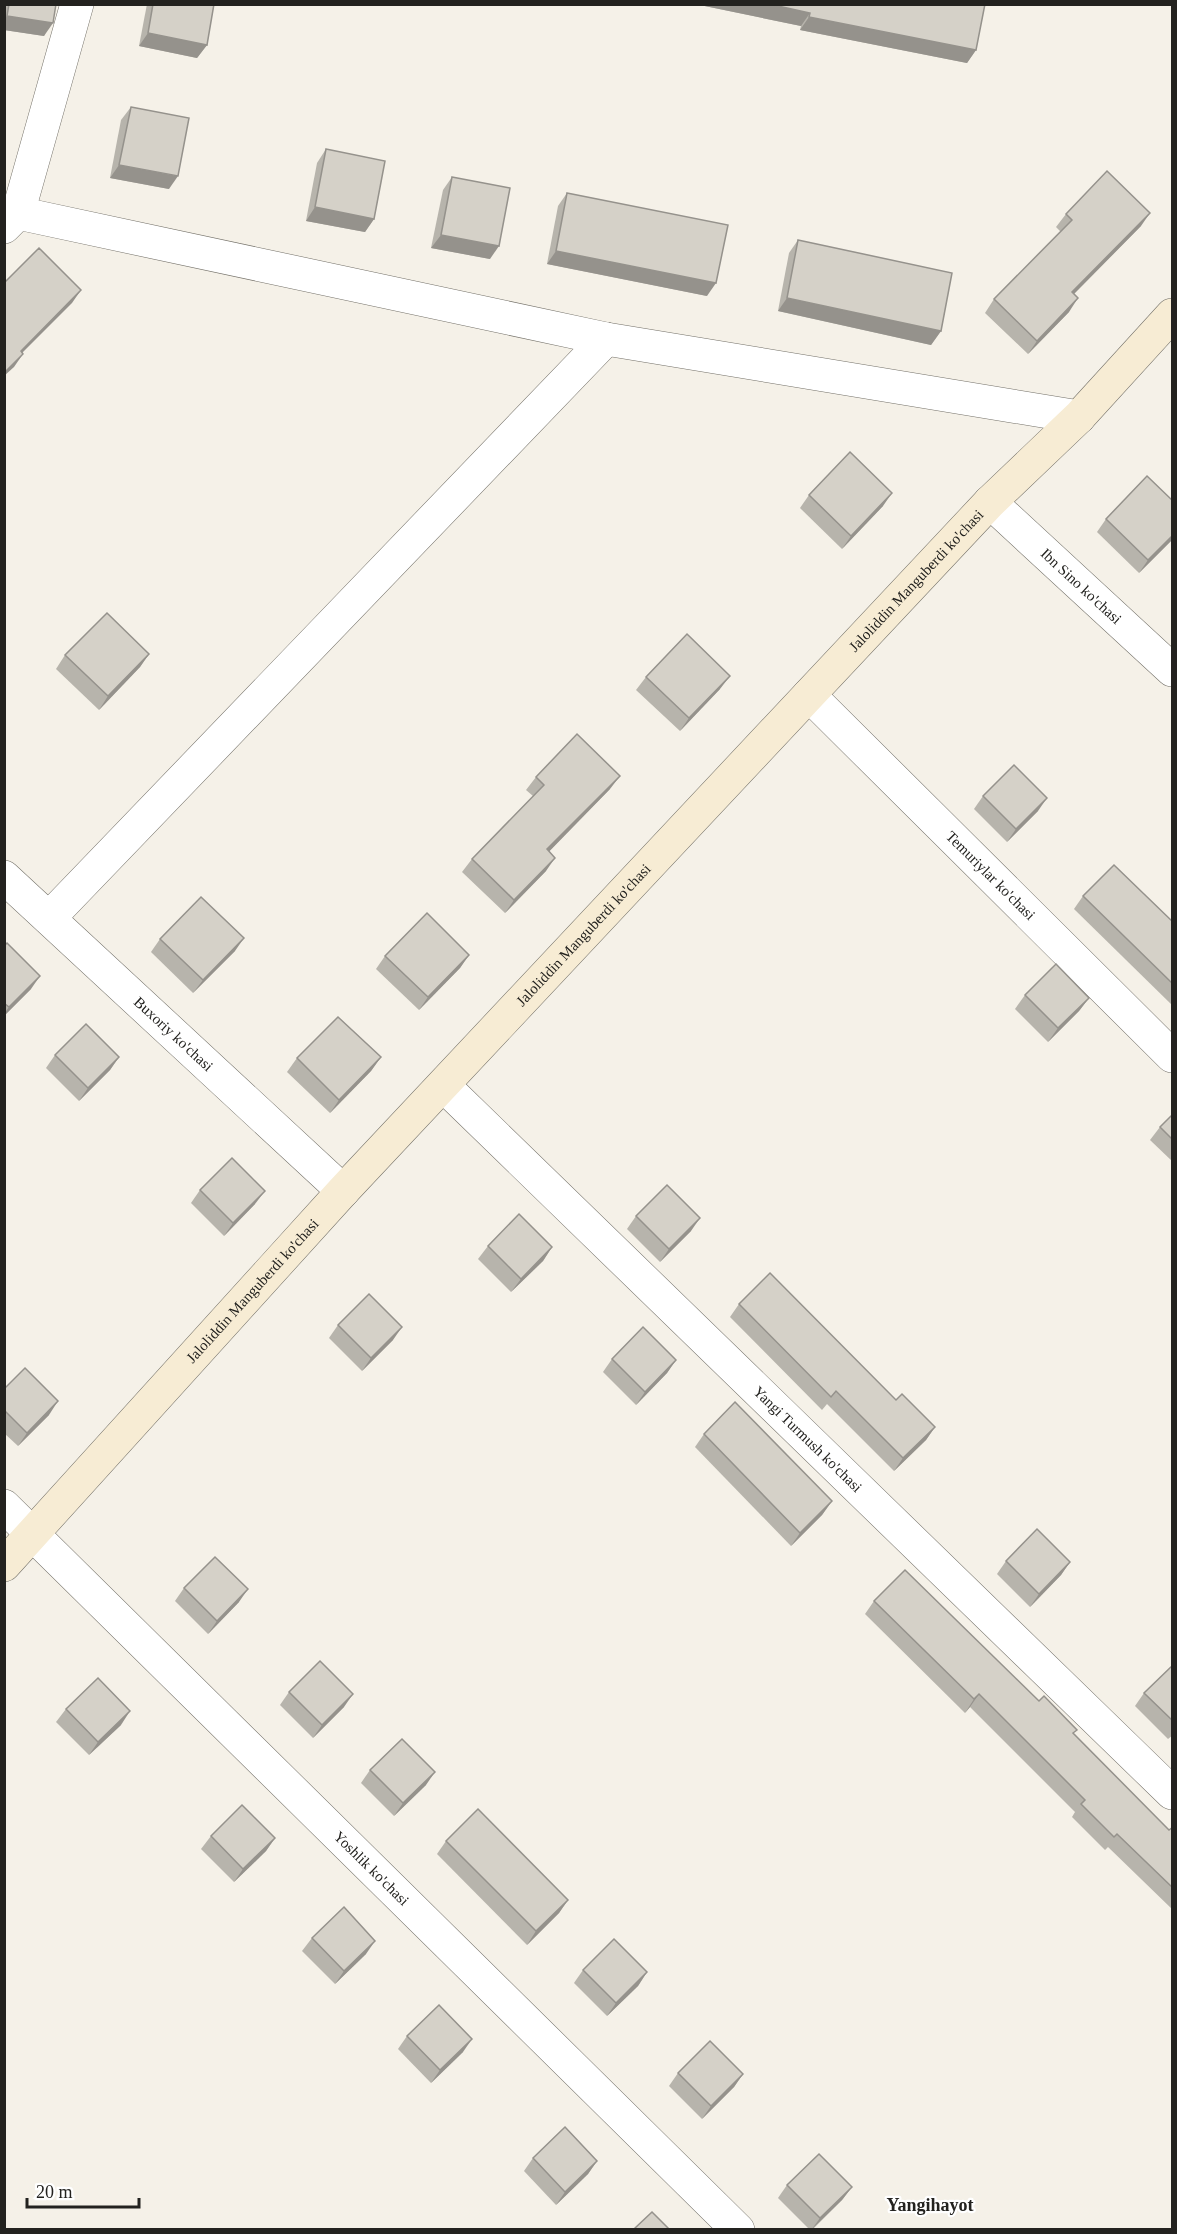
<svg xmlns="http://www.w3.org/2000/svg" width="1177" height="2234" font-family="Georgia,serif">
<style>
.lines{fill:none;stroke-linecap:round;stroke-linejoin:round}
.street-casing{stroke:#737068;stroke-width:34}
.secondary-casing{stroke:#737068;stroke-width:34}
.street{stroke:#fff;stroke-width:33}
.secondary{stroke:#f7ecd4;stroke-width:33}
.wall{fill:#b7b4ac}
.shaded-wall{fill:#95928c}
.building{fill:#d5d1c8;stroke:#95928c;stroke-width:1.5}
.labels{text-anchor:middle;stroke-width:4.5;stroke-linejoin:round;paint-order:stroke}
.street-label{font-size:15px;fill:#23221f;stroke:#fff}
.quarter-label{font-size:18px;font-weight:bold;fill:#23221f;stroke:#fff}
</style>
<rect width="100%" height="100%" fill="#f5f1e8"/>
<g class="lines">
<defs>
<g id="street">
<path d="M18,213L77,4"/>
<path d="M4,227L18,213L606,339L1079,417"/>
<path id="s1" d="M990,502L1172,670"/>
<path id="s2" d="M809,695L1172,1056"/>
<path id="s3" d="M4,877L343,1191"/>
<path d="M49,918L606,339"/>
<path id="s4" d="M444,1086L1172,1793"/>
<path id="s5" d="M4,1506L738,2230"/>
</g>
<g id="secondary">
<path id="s6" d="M4,1565L343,1191L990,502L1079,417L1172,315"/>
</g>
</defs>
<use href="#street" class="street-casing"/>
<use href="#secondary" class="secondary-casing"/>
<use href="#street" class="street"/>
<use href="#secondary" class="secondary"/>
</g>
<g class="wall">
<path d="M4,4H56L44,36L4,30Z"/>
<path d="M147,4H214L207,45L197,58L139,46Z"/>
<path d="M695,4H985L976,50L967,63L800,30L801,26Z"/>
<path d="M131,107L169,189L110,178L121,120Z"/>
<path d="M326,149L374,219L365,232L306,221L317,163Z"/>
<path d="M452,177L490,259L431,248L443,190Z"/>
<path d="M567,193L707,296L547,264L558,206Z"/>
<path d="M1066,214L1141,226L1074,294L1069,312L1028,354L985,313L994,299L1061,232L1056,227Z"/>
<path d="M798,240L941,331L931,345L778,311L789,253Z"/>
<path d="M809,495L883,506L842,549L800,508Z"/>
<path d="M1173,501V539L1139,573L1097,532L1106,519Z"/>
<path d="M149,654L140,667L99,710L56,669L65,655Z"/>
<path d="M646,677L720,689L680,731L636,690Z"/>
<path d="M536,777L610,789L549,851L546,871L505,913L462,872L472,859L533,796L526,790Z"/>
<path d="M983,796L1038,811L1007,842L974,809Z"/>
<path d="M1083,896L1173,922V1006L1074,909Z"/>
<path d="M160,939L235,951L193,993L151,952Z"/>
<path d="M4,946L31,989L4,1016Z"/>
<path d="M469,955L460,968L419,1010L376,969L385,956Z"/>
<path d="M1025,995L1089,998L1079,1011L1048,1042L1015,1009Z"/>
<path d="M55,1055L119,1057L110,1070L79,1101L46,1068Z"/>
<path d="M381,1057L371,1071L330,1113L287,1072L297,1058Z"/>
<path d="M1173,1114V1162L1150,1140L1160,1127Z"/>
<path d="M200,1190L255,1204L224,1236L191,1203Z"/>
<path d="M636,1216L691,1231L660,1262L627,1229Z"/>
<path d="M488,1246L552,1247L543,1261L511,1292L478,1259Z"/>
<path d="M739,1304L896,1400L935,1427L926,1440L894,1471L827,1404L822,1410L730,1317Z"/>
<path d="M338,1325L393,1340L362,1371L329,1338Z"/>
<path d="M612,1359L676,1360L667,1373L636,1405L603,1372Z"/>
<path d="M4,1389L49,1415L18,1446L4,1433Z"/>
<path d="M704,1434L832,1501L822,1515L791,1546L695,1447Z"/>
<path d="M1006,1561L1070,1562L1061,1575L1030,1607L997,1574Z"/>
<path d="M184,1588L239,1602L208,1634L175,1601Z"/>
<path d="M874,1601L1039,1701L1073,1734L1169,1830L1173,1827V1910L1108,1847L1105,1850L1072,1817L1075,1812L970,1707L965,1713L865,1614Z"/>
<path d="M1173,1665V1735L1168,1739L1135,1706L1144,1693Z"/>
<path d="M289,1692L344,1707L313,1738L280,1705Z"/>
<path d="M66,1709L121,1725L89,1755L56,1722Z"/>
<path d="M370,1770L426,1785L394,1816L361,1783Z"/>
<path d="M211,1836L275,1838L266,1851L234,1882L201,1849Z"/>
<path d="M446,1841L568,1900L559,1913L527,1945L437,1854Z"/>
<path d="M312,1938L366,1954L335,1984L302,1951Z"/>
<path d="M583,1970L647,1972L638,1986L607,2016L574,1983Z"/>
<path d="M407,2036L463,2052L431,2083L398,2049Z"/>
<path d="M678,2073L743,2074L734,2087L702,2119L669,2086Z"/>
<path d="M533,2158L597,2161L588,2174L556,2205L524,2171Z"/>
<path d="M787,2185L852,2187L842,2200L813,2229H809L778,2198Z"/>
</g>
<g class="shaded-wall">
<path d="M695,4H769L810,13L801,26Z"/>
<path d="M7,16L53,23L44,36L4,30V19Z"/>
<path d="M809,17L976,50L967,63L800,30Z"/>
<path d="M148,33L207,45L197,58L139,46Z"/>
<path d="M119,165L178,176L169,189L110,178Z"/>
<path d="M315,207L374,219L365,232L306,221Z"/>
<path d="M1150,213L1141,226L1063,305L1072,292Z"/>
<path d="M441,235L499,246L490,259L431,248Z"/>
<path d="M556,251L716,283L707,296L547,264Z"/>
<path d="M81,290L72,303L11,364L21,351Z"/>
<path d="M787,298L941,331L931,345L778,311Z"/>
<path d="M1078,298L1069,312L1028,354L1037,341Z"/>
<path d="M23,354L14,367L4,376V373Z"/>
<path d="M892,493L883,506L842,549L851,536Z"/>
<path d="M1173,535V539L1139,573L1148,560Z"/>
<path d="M149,654L140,667L99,710L108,696Z"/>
<path d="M730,676L720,689L680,731L689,718Z"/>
<path d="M620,776L610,789L538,863L547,849Z"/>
<path d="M1047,798L1038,811L1007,842L1016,829Z"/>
<path d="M555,858L546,871L505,913L514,900Z"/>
<path d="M244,938L235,951L193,993L203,980Z"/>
<path d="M469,955L460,968L419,1010L428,997Z"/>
<path d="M40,976L31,989L4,1016V1014L9,1007Z"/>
<path d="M1089,998L1079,1011L1048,1042L1058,1028Z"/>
<path d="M119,1057L110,1070L79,1101L88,1088Z"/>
<path d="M381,1057L371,1071L330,1113L339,1100Z"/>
<path d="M265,1191L255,1204L224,1236L233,1223Z"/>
<path d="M700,1218L691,1231L660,1262L669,1249Z"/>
<path d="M552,1247L543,1261L511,1292L521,1279Z"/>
<path d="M402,1327L393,1340L362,1371L371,1358Z"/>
<path d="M676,1360L667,1373L636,1405L645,1392Z"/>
<path d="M58,1401L49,1415L18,1446L27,1433Z"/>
<path d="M935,1427L926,1440L894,1471L903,1458Z"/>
<path d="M832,1501L822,1515L791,1546L800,1533Z"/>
<path d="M1070,1562L1061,1575L1030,1607L1039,1594Z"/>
<path d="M248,1589L239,1602L208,1634L217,1621Z"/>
<path d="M353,1694L344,1707L313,1738L322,1725Z"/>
<path d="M979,1694L970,1707L965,1713L974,1699Z"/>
<path d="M130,1711L121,1725L89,1755L98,1742Z"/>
<path d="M435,1772L426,1785L394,1816L403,1803Z"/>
<path d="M275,1838L266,1851L234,1882L243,1869Z"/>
<path d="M568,1900L559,1913L527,1945L536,1931Z"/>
<path d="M375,1941L366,1954L335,1984L344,1971Z"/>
<path d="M647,1972L638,1986L607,2016L616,2003Z"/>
<path d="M472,2039L463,2052L431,2083L440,2070Z"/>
<path d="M743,2074L734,2087L702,2119L711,2106Z"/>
<path d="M597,2161L588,2174L556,2205L565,2192Z"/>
<path d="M852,2187L842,2200L812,2229L820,2218Z"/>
</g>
<g class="building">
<path d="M9,4H56L53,23L7,16Z"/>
<path d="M153,4H214L207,45L148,33Z"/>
<path d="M769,4H985L976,50L809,17L810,13Z"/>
<path d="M131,107L189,118L178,176L119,165Z"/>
<path d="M326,149L385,161L374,219L315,207Z"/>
<path d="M1107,171L1150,213L1072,292L1078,298L1037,341L994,299L1072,220L1066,214Z"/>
<path d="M452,177L510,188L499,246L441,235Z"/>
<path d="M567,193L728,225L716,283L556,251Z"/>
<path d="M798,240L952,273L941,331L787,298Z"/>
<path d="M39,248L81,290L21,351L23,354L4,373V283Z"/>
<path d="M850,452L892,493L851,536L809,495Z"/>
<path d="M1147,476L1173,501V535L1148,560L1106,519Z"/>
<path d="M107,613L149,654L108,696L65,655Z"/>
<path d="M687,634L730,676L689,718L646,677Z"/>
<path d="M577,734L620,776L547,849L555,858L514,900L472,859L544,785L536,777Z"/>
<path d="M1014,765L1047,798L1016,829L983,796Z"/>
<path d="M1114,865L1173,922V984L1083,896Z"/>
<path d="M201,897L244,938L203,980L160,939Z"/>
<path d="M427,913L469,955L428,997L385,956Z"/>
<path d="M7,943L40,976L9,1007L4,1003V946Z"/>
<path d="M1056,964L1089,998L1058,1028L1025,995Z"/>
<path d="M338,1017L381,1057L339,1100L297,1058Z"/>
<path d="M86,1024L119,1057L88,1088L55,1055Z"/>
<path d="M1173,1114V1140L1160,1127Z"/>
<path d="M232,1158L265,1191L233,1223L200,1190Z"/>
<path d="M667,1185L700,1218L669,1249L636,1216Z"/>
<path d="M519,1214L552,1247L521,1279L488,1246Z"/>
<path d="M770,1273L896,1400L902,1394L935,1427L903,1458L836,1391L831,1397L739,1304Z"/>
<path d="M369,1294L402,1327L371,1358L338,1325Z"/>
<path d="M643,1327L676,1360L645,1392L612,1359Z"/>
<path d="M25,1368L58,1401L27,1433L4,1410V1389Z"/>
<path d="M735,1402L832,1501L800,1533L704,1434Z"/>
<path d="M1037,1529L1070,1562L1039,1594L1006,1561Z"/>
<path d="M215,1557L248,1589L217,1621L184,1588Z"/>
<path d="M905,1570L1039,1701L1044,1696L1077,1730L1073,1733L1169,1830L1173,1827V1888L1117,1834L1114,1837L1081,1804L1085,1800L979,1694L974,1699L874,1601Z"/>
<path d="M320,1661L353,1694L322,1725L289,1692Z"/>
<path d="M1173,1665V1721L1144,1693Z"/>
<path d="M98,1678L130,1711L98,1742L66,1709Z"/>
<path d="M402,1739L435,1772L403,1803L370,1770Z"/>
<path d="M242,1805L275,1838L243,1869L211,1836Z"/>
<path d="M478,1809L568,1900L536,1931L446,1841Z"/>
<path d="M344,1907L375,1941L344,1971L312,1938Z"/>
<path d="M614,1939L647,1972L616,2003L583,1970Z"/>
<path d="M439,2005L472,2039L440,2070L407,2036Z"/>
<path d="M710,2041L743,2074L711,2106L678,2073Z"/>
<path d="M565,2127L597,2161L565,2192L533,2158Z"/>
<path d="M819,2154L852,2187L820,2218L787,2185Z"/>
<path d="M652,2212L669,2229H634Z"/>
</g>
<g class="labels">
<g class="street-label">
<text dy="5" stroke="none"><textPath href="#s6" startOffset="1342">Jaloliddin Manguberdi ko'chasi</textPath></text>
<text dy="5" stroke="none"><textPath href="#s1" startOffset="124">Ibn Sino ko'chasi</textPath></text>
<text dy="5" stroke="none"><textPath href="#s2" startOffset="256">Temuriylar ko'chasi</textPath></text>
<text dy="5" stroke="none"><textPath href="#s6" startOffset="856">Jaloliddin Manguberdi ko'chasi</textPath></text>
<text dy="5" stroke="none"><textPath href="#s3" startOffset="231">Buxoriy ko'chasi</textPath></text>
<text dy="5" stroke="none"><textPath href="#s6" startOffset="370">Jaloliddin Manguberdi ko'chasi</textPath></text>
<text dy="5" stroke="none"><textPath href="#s4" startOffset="507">Yangi Turmush ko'chasi</textPath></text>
<text dy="5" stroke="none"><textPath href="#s5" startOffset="516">Yoshlik ko'chasi</textPath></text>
</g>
<g class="quarter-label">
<text x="930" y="2211">Yangihayot</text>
</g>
</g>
<rect width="1177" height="2234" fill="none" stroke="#23221f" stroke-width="12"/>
<path d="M27 2198v9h112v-9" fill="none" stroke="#23221f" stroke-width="3"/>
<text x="36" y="2198" font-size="18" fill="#23221f" stroke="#ffffff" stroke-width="4.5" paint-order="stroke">20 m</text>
</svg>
